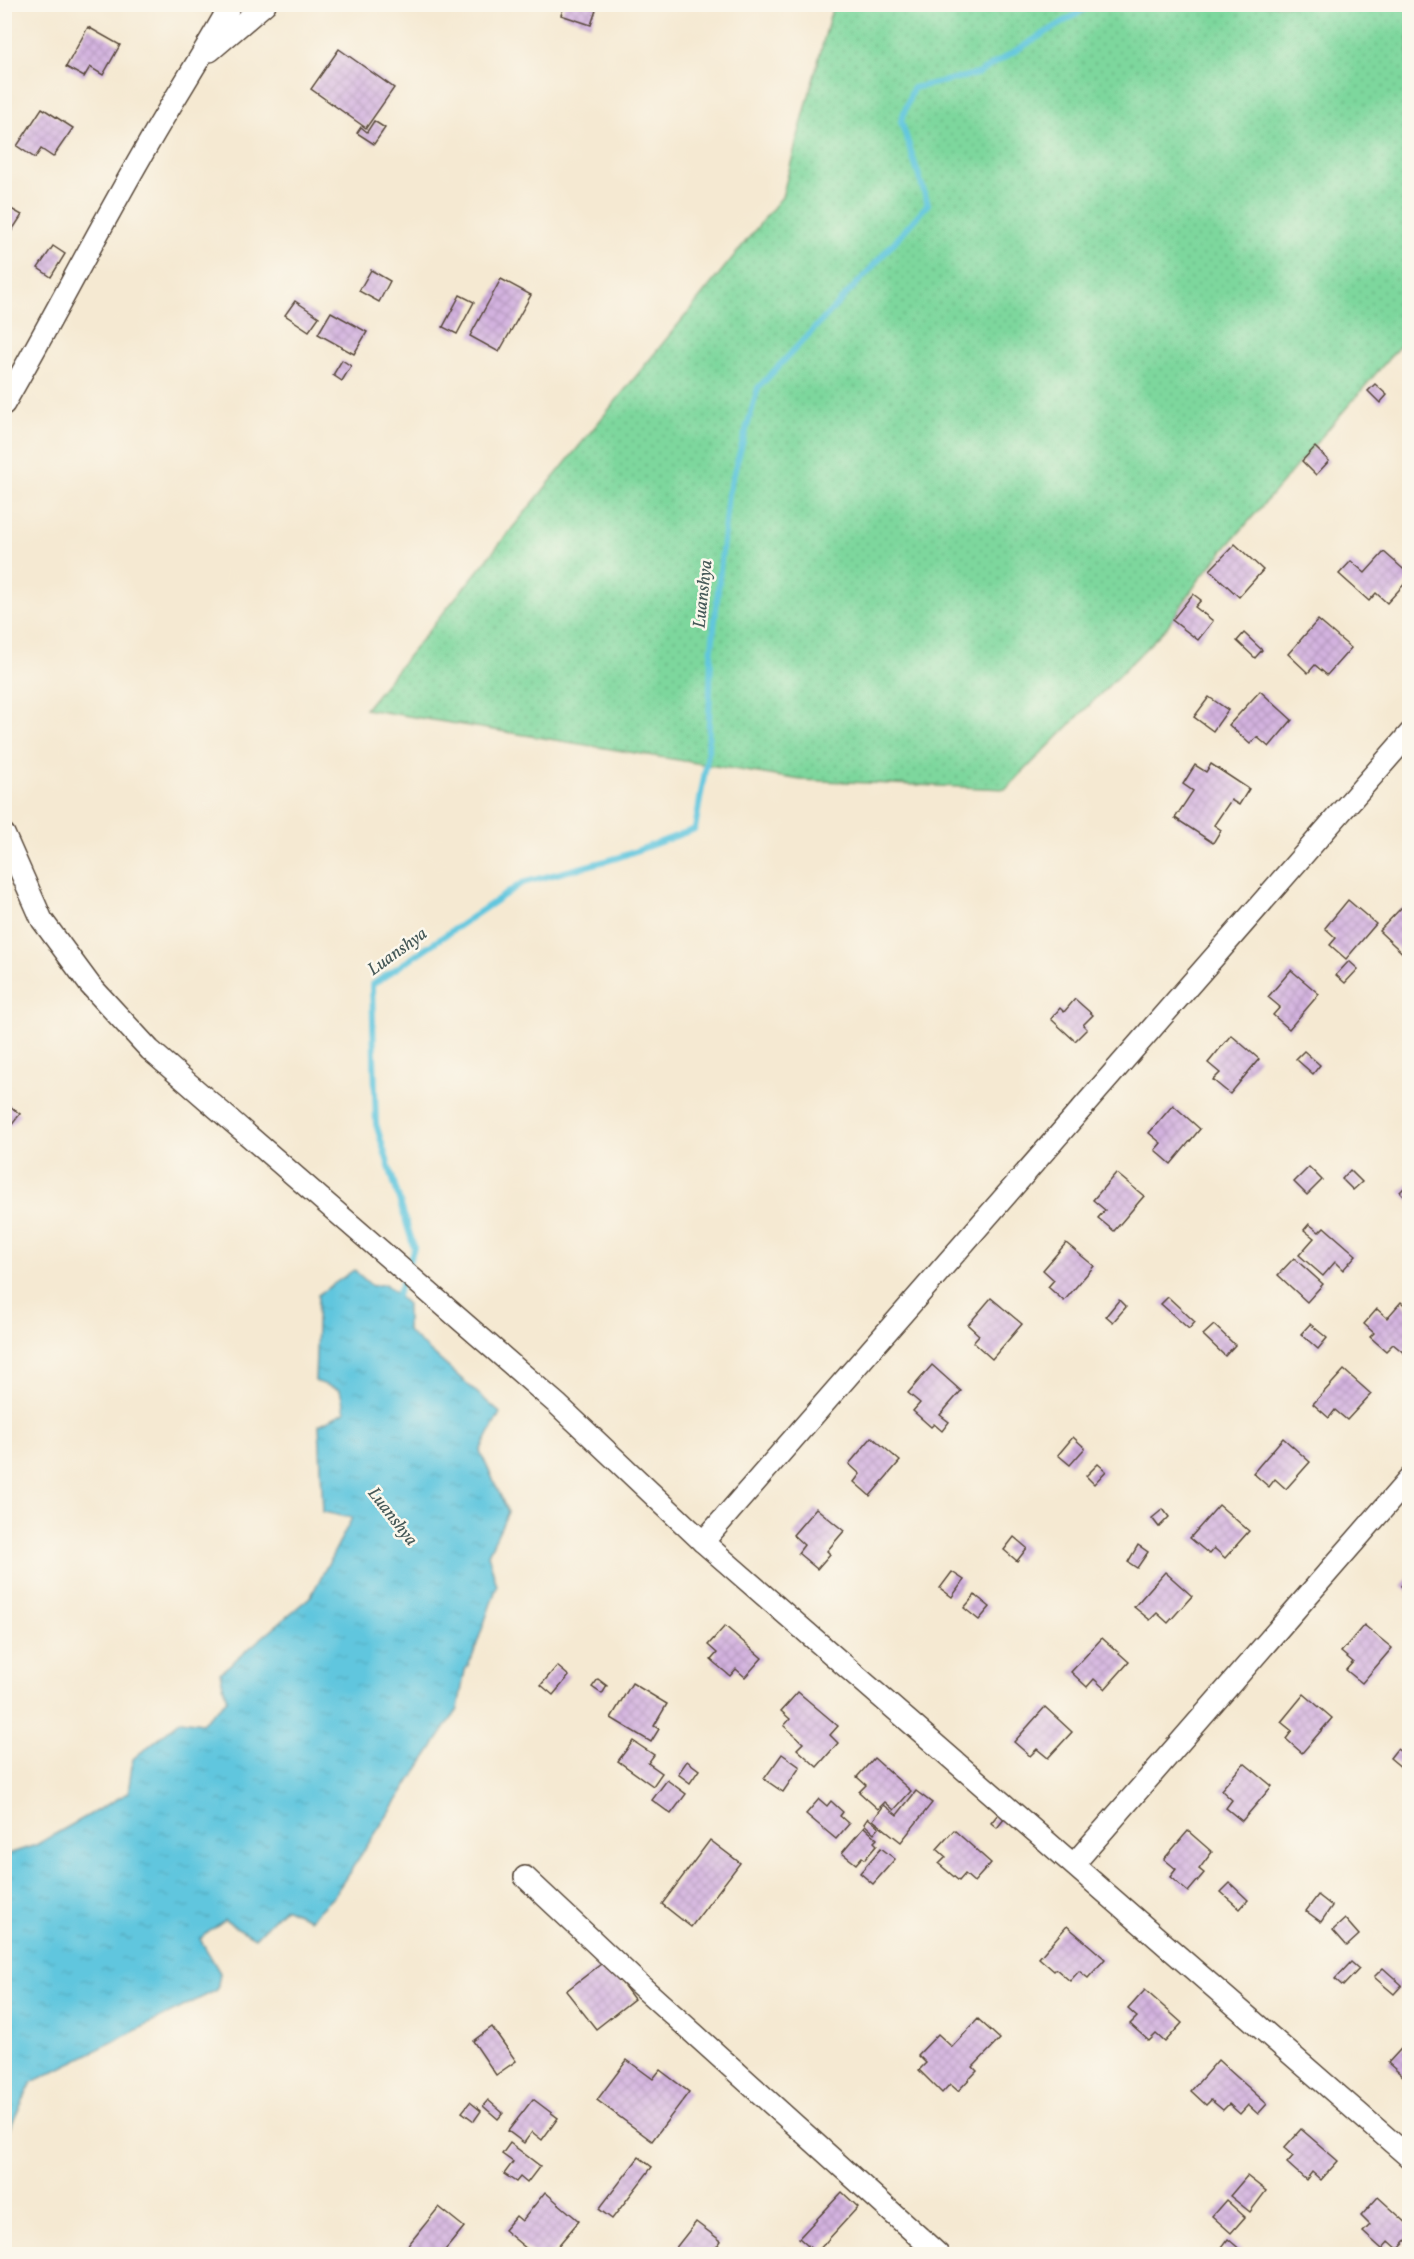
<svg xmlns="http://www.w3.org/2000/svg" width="1414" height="2259" font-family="Vollkorn,serif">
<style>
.grass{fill:url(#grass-dots);stroke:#5c805e;stroke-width:1.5}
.water{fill:url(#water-ripples);stroke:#4e787e;stroke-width:1.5}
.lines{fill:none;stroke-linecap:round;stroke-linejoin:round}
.stream{stroke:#60c6de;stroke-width:6}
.building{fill:url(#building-cross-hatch)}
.street-casing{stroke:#574739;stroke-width:24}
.street{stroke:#fff;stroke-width:21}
.labels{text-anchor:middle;stroke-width:5;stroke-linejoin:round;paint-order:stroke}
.water-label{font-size:18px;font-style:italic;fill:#465958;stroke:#fbf7ec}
</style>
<defs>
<pattern id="grass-dots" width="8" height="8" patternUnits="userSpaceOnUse" patternTransform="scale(1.5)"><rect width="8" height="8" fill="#7dd79d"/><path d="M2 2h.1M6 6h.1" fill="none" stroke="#6db987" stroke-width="1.8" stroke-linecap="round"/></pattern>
<pattern id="water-ripples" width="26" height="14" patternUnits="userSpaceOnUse" patternTransform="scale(1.5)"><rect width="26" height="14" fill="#60c6de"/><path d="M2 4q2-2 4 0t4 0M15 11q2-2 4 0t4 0" fill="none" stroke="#54aabe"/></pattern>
<pattern id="building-cross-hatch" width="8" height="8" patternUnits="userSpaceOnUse" patternTransform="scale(1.5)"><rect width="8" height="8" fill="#d3b2df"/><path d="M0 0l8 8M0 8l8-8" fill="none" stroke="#b699bf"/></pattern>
</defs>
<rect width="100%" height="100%" fill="#fbf7ec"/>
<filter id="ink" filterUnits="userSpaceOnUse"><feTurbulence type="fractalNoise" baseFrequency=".0167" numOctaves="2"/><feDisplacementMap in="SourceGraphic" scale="12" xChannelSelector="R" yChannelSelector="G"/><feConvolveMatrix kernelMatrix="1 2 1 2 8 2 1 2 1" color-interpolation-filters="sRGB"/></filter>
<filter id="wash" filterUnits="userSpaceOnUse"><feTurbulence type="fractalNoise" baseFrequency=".008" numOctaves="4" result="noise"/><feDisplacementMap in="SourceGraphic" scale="24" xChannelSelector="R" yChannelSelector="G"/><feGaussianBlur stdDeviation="1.35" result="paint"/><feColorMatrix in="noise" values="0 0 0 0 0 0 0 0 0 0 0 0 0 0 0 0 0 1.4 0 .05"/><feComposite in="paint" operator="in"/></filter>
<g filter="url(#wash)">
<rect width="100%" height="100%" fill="#f5e9d2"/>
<path class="grass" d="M833,5H1409V335L1200,578L1167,627L1006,789L801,780L365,709L782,197Z"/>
<path class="water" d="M354,1270L372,1286L385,1284L407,1304V1331L500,1413L480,1451L508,1512L488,1554L497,1586L472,1658L465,1670L458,1709L333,1897L310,1919L284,1908L255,1938L224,1920L200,1939L220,1973L217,1990L32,2082L5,2138V1855L36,1845L128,1793L133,1759L181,1720L202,1723L227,1700L220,1673L311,1596L352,1518L323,1512L319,1425L345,1412L340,1390L315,1381L318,1295Z"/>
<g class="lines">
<g class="stream">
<path d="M407,1267L414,1248L376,1124L372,985L522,883L617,858L695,829L708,753L711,657L728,494L758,388L866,274L928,204L901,121L913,88L977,74L1093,4"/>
<path d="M395,1301L404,1277"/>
</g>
</g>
<g id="blocks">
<g class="building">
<path d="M565,4H598L591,25L561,15Z"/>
<path d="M88,27L120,45L103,75L90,67L84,77L66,67Z"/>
<path d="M339,49L394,88L366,128L311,89Z"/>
<path d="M42,108L73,128L53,157L41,149L35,158L17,146Z"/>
<path d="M374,121L385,128L374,144L357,133L361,127L367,132Z"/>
<path d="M4,205L22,215L4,243Z"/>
<path d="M53,246L65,254L51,277L38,268Z"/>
<path d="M371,270L390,281L379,302L359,291Z"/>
<path d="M501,279L531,295L499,352L470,336Z"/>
<path d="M460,295L474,302L457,334L443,327Z"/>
<path d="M295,301L319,317L309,331L285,315Z"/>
<path d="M331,312L367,332L354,354L318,334Z"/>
<path d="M342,360L351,366L342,381L333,375Z"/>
<path d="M1375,384L1387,395L1380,403L1368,391Z"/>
<path d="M1315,447L1329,461L1316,475L1302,461Z"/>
<path d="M1235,544L1263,570L1239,597L1210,570Z"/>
<path d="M1384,552L1410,575V578L1387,603L1376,593L1369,601L1339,574L1351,561L1365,573Z"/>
<path d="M1193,594L1201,600L1195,607L1213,621L1198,640L1172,620Z"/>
<path d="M1318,620L1351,648L1327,675L1315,665L1308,673L1288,654Z"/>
<path d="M1244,633L1262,650L1255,658L1237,641Z"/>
<path d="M1260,691L1292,720L1269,747L1257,737L1250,744L1229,725Z"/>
<path d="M1209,697L1228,710L1213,731L1194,717Z"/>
<path d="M1211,764L1249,789L1239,805L1231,800L1214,825L1221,830L1213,843L1175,818L1193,791L1183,784L1195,765L1206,772Z"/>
<path d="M1348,900L1376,924L1346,959L1330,945L1336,938L1325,928Z"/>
<path d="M1402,907L1410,914V960L1379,931Z"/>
<path d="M1349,961L1358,969L1345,983L1336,975Z"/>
<path d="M1291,970L1319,994L1289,1029L1273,1015L1280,1007L1268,997Z"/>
<path d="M1075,999L1093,1015L1083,1025L1087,1029L1075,1041L1051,1019L1060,1008L1064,1012Z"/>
<path d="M1231,1035L1259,1059L1230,1094L1213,1080L1220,1073L1208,1063Z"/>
<path d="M1304,1051L1320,1065L1313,1074L1296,1059Z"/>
<path d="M4,1102L20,1114L11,1126L4,1121Z"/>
<path d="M1173,1105L1200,1129L1171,1164L1155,1150L1161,1143L1149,1133Z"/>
<path d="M1309,1167L1322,1180L1307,1195L1294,1182Z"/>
<path d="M1350,1170L1362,1182L1353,1190L1342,1179Z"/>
<path d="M1116,1173L1144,1196L1114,1231L1098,1218L1105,1210L1093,1200Z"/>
<path d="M1410,1182V1202L1400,1192Z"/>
<path d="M1309,1224L1319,1232L1324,1227L1356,1255L1343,1270L1335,1262L1323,1276L1299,1255L1314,1238L1304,1230Z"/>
<path d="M1066,1243L1094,1266L1064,1301L1048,1287L1054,1280L1043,1270Z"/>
<path d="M1294,1258L1323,1284L1307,1302L1278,1275Z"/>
<path d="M1168,1297L1195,1322L1189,1329L1161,1304Z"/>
<path d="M991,1298L1022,1324L992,1359L973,1342L979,1335L968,1325Z"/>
<path d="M1119,1300L1126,1307L1113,1322L1106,1316Z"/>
<path d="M1401,1302L1410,1310V1348L1404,1353L1393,1344L1386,1351L1370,1337L1374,1333L1364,1324L1377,1309L1387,1318Z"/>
<path d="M1310,1324L1327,1338L1318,1349L1301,1334Z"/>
<path d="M1214,1325L1235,1345L1225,1356L1203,1335Z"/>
<path d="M932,1365L961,1391L940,1415L949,1422L942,1431L934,1424L931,1427L913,1411L920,1403L908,1393Z"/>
<path d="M1344,1370L1371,1394L1347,1420L1335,1410L1329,1418L1313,1404Z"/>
<path d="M872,1437L900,1461L870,1496L854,1482L860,1474L849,1464Z"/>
<path d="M1073,1437L1085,1448L1070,1465L1058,1455Z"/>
<path d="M1283,1438L1310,1462L1286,1489L1275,1479L1269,1487L1253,1473Z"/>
<path d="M1098,1464L1106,1471L1094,1484L1086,1476Z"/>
<path d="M1219,1505L1249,1531L1225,1558L1214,1548L1209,1554L1190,1538Z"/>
<path d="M816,1508L844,1531L827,1551L830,1554L817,1569L798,1553L804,1545L793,1535Z"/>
<path d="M1163,1509L1169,1517L1159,1527L1152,1518Z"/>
<path d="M1014,1537L1027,1548L1017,1561L1004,1550Z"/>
<path d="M1138,1545L1148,1552L1137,1568L1128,1562Z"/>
<path d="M952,1572L964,1580L952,1597L940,1588Z"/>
<path d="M1165,1572L1192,1596L1168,1623L1157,1613L1150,1620L1134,1607Z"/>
<path d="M1410,1575V1593L1401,1586Z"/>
<path d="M975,1595L990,1607L979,1620L964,1608Z"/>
<path d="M1364,1625L1392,1648L1362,1683L1346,1670L1353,1662L1341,1652Z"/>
<path d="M725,1626L762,1658L745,1677L736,1669L730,1676L711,1660L717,1653L708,1645Z"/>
<path d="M1102,1638L1129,1662L1105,1689L1094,1679L1087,1687L1071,1672Z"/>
<path d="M557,1666L569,1676L553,1695L541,1685Z"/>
<path d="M598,1679L607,1686L602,1694L592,1687Z"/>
<path d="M632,1683L667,1704L654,1726L659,1729L651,1742L611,1718Z"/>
<path d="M798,1692L838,1726L830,1735L838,1743L817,1767L797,1749L803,1743L784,1726L790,1719L781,1711Z"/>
<path d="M1304,1694L1332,1718L1302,1753L1286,1739L1292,1731L1281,1722Z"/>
<path d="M1045,1707L1072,1732L1048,1758L1037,1749L1030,1756L1014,1742Z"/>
<path d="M633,1741L654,1755L648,1763L662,1773L653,1786L618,1761Z"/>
<path d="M1397,1749L1410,1759L1408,1773L1390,1758Z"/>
<path d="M782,1754L800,1767L783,1792L764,1779Z"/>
<path d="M874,1758L911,1791L894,1810L885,1802L878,1809L859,1792L866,1785L857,1777Z"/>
<path d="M687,1761L699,1770L690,1783L678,1774Z"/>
<path d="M1244,1763L1272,1786L1242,1821L1226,1808L1232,1800L1221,1790Z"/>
<path d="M667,1780L686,1794L671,1814L652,1800Z"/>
<path d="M916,1791L932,1803L901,1842L873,1820L884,1805L897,1815Z"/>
<path d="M819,1799L827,1806L831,1801L843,1812L840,1816L849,1824L836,1839L806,1814Z"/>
<path d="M999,1813L1005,1818L997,1828L991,1823Z"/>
<path d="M868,1818L879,1827L874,1833L864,1824Z"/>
<path d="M864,1827L877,1839L874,1842L877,1845L865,1859L862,1857L856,1864L842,1853Z"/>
<path d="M954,1830L991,1863L974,1882L965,1874L959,1881L939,1864L946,1857L937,1849Z"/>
<path d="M1188,1831L1212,1852L1199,1869L1204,1873L1188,1892L1170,1877L1176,1869L1164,1859Z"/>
<path d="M710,1840L740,1863L691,1927L662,1904Z"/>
<path d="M881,1848L895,1859L873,1884L860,1873Z"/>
<path d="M1230,1883L1248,1900L1240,1909L1221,1892Z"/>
<path d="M1318,1895L1332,1906L1321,1922L1306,1911Z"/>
<path d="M1345,1919L1359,1935L1347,1946L1333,1930Z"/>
<path d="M1067,1926L1105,1959L1088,1978L1079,1971L1070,1981L1056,1969L1054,1971L1039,1958Z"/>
<path d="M605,1961L634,1999L596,2029L566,1991Z"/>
<path d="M1351,1962L1359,1969L1343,1986L1335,1979Z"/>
<path d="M1383,1968L1402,1985L1394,1994L1374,1977Z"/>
<path d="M1145,1990L1182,2023L1165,2042L1156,2034L1149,2041L1130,2024L1137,2017L1128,2009Z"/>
<path d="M978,2019L1000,2039L973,2067L977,2071L958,2091L950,2084L942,2093L919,2070L926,2063L918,2055L938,2034L952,2047Z"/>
<path d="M492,2027L516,2061L496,2075L473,2041Z"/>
<path d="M1410,2039V2071L1404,2077L1388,2063Z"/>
<path d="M627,2060L653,2079L660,2070L689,2092L652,2141L597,2100Z"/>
<path d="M1218,2060L1267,2104L1258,2114L1248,2105L1240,2114L1229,2104L1223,2110L1211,2100L1206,2105L1191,2091Z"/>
<path d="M533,2099L558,2118L542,2140L532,2132L524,2143L508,2131Z"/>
<path d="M488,2100L503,2113L498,2119L483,2106Z"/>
<path d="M470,2102L481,2111L474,2121L462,2112Z"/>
<path d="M1301,2129L1338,2161L1321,2180L1312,2172L1306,2180L1287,2163L1293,2156L1284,2148Z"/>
<path d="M510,2143L540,2166L527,2183L520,2177L516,2182L504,2174L513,2162L502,2154Z"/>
<path d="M639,2157L652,2167L612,2219L599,2209Z"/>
<path d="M1247,2176L1266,2191L1250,2212L1230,2196Z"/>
<path d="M545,2192L579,2221L551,2254H533L504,2230L516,2216L522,2221Z"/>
<path d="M842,2192L858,2207L816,2253L799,2238Z"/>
<path d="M1378,2197L1410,2226V2236L1398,2249L1389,2241L1382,2249L1363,2232L1370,2225L1361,2216Z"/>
<path d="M1226,2200L1245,2217L1231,2233L1212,2216Z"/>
<path d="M439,2207L464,2227L442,2254H401Z"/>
<path d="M696,2222L721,2241L711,2254H671Z"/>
<path d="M1228,2239L1242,2251L1239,2254H1231L1222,2247Z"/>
<path d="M785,2247L794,2254H779Z"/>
</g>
</g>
</g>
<g filter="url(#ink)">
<use href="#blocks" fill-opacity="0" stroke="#574739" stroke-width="1.5"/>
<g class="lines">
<defs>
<g id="street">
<path d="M210,51L265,4"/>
<path d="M4,404C52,321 95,236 143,153C171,103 203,55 231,4"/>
<path d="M4,834L42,920L90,985L150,1050L557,1404L703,1542L1410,2158"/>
<path d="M703,1542L1410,733"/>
<path d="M1074,1864L1410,1478"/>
<path d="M525,1877L640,1985L938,2254"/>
</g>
</defs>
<use href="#street" class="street-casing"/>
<use href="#street" class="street"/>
</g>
</g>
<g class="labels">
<g class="water-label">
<text transform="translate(702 594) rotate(-84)" y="6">Luanshya</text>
<text transform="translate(397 951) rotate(-36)" y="6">Luanshya</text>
<text transform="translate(393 1516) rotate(52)" y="6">Luanshya</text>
</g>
</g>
<rect width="1414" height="2259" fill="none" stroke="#fbf7ec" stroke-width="24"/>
</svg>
